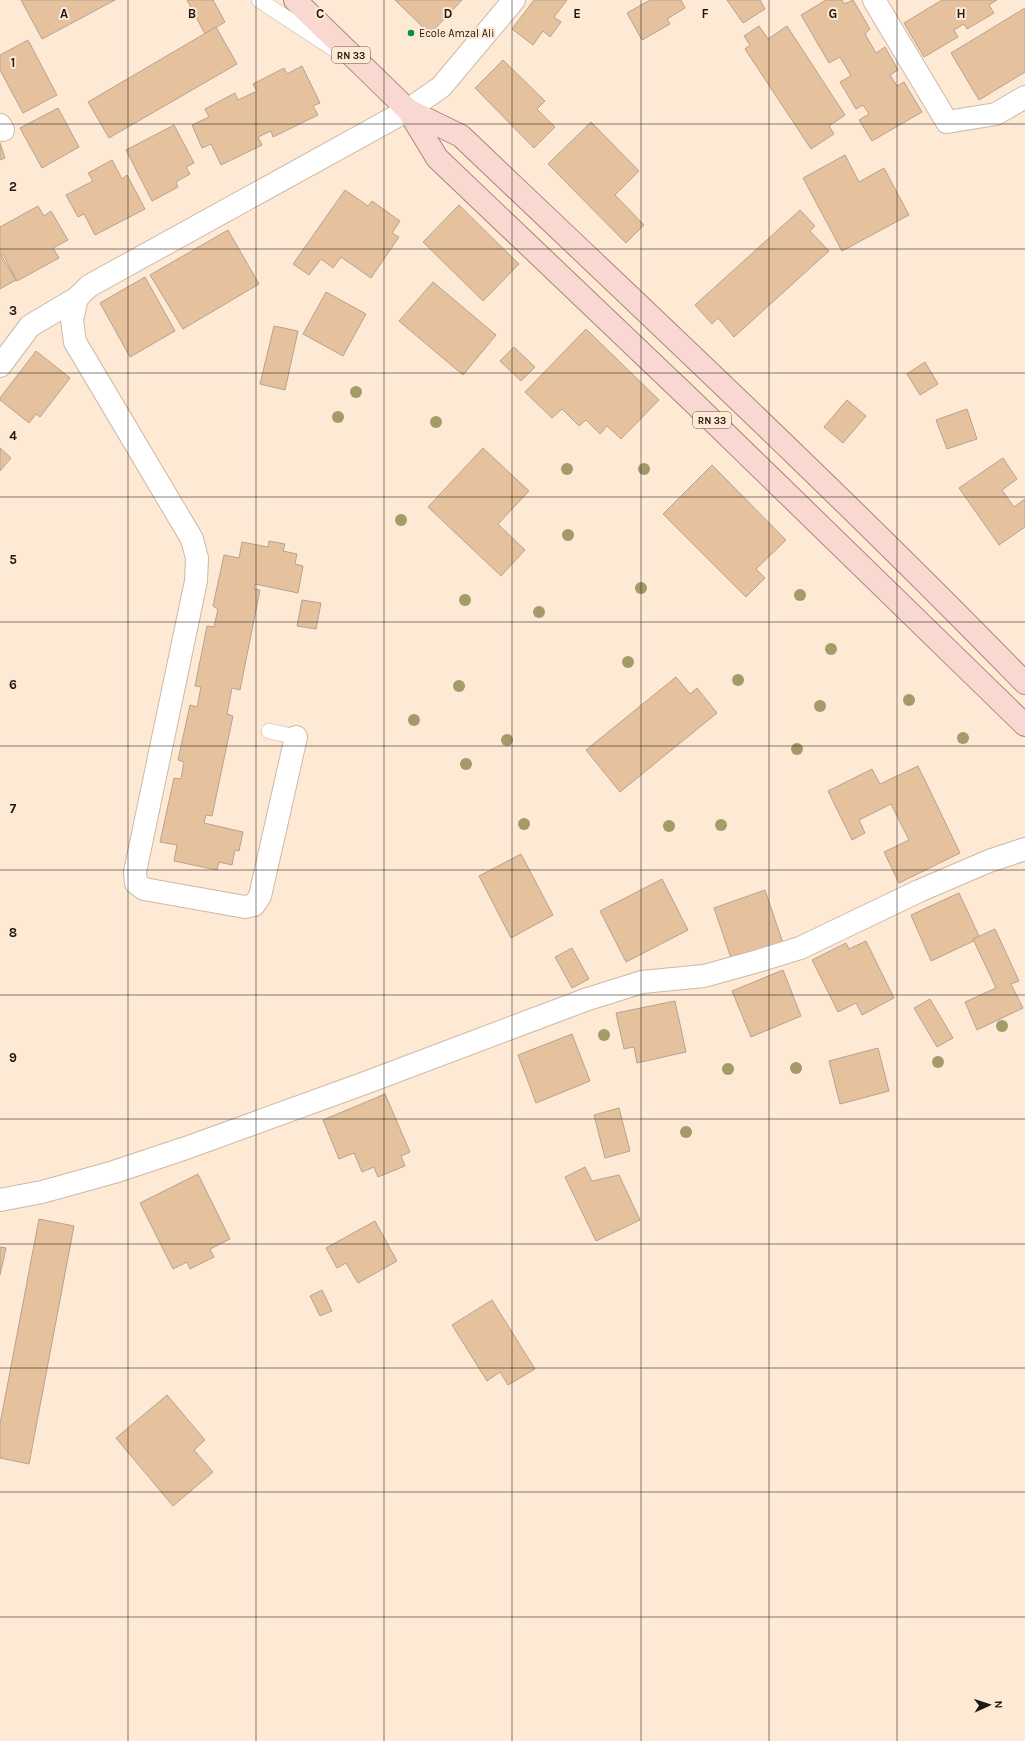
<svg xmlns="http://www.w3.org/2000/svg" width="1025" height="1741" font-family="Karla,sans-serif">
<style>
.building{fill:#e5c19e;stroke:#b6a390}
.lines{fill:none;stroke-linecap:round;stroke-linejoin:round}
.lane-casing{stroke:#cdb9a6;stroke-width:16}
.street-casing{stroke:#cdb9a6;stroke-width:24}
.primary-casing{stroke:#ab847b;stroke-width:24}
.lane{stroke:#fff;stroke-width:15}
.street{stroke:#fff;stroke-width:22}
.primary{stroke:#fad8d2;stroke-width:22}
.tree{fill:#a39b69}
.grid{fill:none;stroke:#201912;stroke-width:1;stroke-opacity:0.55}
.poi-dot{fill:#008f4f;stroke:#fee9d5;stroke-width:1.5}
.labels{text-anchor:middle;stroke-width:4;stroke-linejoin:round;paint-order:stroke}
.shield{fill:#fee9d5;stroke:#63574c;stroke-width:1}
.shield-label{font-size:10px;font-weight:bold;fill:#201912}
.poi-label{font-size:11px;fill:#201912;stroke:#fee9d5;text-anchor:start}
.grid-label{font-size:13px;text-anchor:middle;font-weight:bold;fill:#201912;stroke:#fee9d5;stroke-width:4;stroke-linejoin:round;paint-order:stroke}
</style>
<rect width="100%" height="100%" fill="#fee9d5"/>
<g class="building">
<path d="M21,0H115L42,39Z"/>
<path d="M187,0H213L225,22L205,34Z"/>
<path d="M395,0H462L430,34Z"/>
<path d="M534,0H567L554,17L561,22L550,37L543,31L533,45L512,29Z"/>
<path d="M650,0H681L685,8L667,19L670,24L642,40L627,13Z"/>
<path d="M727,0H760L765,9L743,23Z"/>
<path d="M826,0H842L844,4L853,0L870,29L865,34L876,53L885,47L898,70L890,75L897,86L904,82L922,112L872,141L859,120L869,114L863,105L856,109L840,82L851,76L840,57L829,63L801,15Z"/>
<path d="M942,0H997L989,5L994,13L967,29L964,24L954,30L958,37L924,57L904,23Z"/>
<path d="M1025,8V72L979,100L951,53Z"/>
<path d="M759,26L768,39L787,26L845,115L829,126L834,134L811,149L745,49L750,45L744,36Z"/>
<path d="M216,27L237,64L109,138L88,102Z"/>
<path d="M28,40L57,95L23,113L0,70V55Z"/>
<path d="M503,60L545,101L537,109L555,127L534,148L475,88Z"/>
<path d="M302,66L320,103L313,106L318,115L273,137L271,131L258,137L262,145L221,165L211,144L202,148L192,125L209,117L205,109L235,93L238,100L257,91L253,84L284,68L287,74Z"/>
<path d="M58,108L79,147L42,168L20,128Z"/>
<path d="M591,122L639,171L615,195L644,225L626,243L548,164Z"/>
<path d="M174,125L194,163L186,167L190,174L176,182L178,187L152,201L126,150Z"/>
<path d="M0,143L5,158L0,160Z"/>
<path d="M845,155L859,182L884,168L909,215L842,251L803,178Z"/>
<path d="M112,160L122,179L127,175L145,209L95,235L84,214L78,217L66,195L93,181L88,173Z"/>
<path d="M345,190L368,206L372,201L400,221L392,233L399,237L371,278L341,257L333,268L321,259L309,275L293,264Z"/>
<path d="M459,205L519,264L483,301L423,242Z"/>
<path d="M38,206L44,216L51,211L68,240L53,248L59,258L17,281L3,254L1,255L16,280L0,289V227Z"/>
<path d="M800,210L815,226L810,231L829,251L734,337L718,318L712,324L695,305Z"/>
<path d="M228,230L259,284L183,329L150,275Z"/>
<path d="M145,277L175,331L130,357L100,303Z"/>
<path d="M433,282L496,335L463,375L399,321Z"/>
<path d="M326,292L366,314L343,356L303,334Z"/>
<path d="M274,326L298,331L285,390L260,384Z"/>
<path d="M586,329L659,400L621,439L607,426L600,434L586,420L579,426L562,409L552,418L525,392Z"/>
<path d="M514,347L535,367L521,381L500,361Z"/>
<path d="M36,351L70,378L40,417L36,414L29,423L0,400V398Z"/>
<path d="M925,362L938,384L920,395L907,374Z"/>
<path d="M847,400L866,416L843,443L824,427Z"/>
<path d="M967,409L977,439L947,449L936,420Z"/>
<path d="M0,448L11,458L0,471Z"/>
<path d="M483,448L529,491L498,524L525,550L501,576L428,507Z"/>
<path d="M1003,458L1017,479L1002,490L1014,507L1025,499V527L999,545L959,488Z"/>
<path d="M712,465L786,540L756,569L765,578L746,597L663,514Z"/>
<path d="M269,541L285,544L283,551L297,554L295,564L303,566L298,593L255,584L254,589L260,590L240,690L232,688L227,714L233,716L212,816L206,815L204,823L243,832L239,851L235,850L232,865L219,862L217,870L174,861L177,845L160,842L174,778L181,779L184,762L178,760L190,705L197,707L201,687L195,686L207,626L214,627L218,609L213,606L224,555L239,558L242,542L268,547Z"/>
<path d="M302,600L321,603L316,629L297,626Z"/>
<path d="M676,677L690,694L697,688L717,713L620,792L586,750Z"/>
<path d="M918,766L960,853L899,883L884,852L909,840L891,804L859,820L865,833L852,840L828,791L872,769L880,784Z"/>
<path d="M521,854L553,915L511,938L479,876Z"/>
<path d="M662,879L688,930L626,962L600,911Z"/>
<path d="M765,890L784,946L733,964L714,908Z"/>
<path d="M959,893L980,938L931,961L911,915Z"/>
<path d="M995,929L1019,981L1011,984L1023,1008L977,1030L965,1002L996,988L973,939Z"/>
<path d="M866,941L894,998L862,1015L856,1003L838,1012L812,960L846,943L849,949Z"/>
<path d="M572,948L589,979L572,988L555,957Z"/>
<path d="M783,970L801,1016L751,1037L732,991Z"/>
<path d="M930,999L953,1038L937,1047L914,1008Z"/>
<path d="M675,1001L686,1052L637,1063L634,1047L624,1049L616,1013Z"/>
<path d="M572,1034L590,1081L536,1103L518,1055Z"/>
<path d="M878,1048L889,1091L840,1104L829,1061Z"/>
<path d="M385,1094L410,1152L401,1156L405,1166L378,1177L374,1167L362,1172L354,1153L339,1159L323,1120Z"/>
<path d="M619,1108L630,1151L605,1158L594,1115Z"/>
<path d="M585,1167L592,1181L619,1175L640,1220L596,1241L565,1177Z"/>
<path d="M198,1174L230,1239L210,1249L214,1257L190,1269L187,1262L173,1269L140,1203Z"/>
<path d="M39,1219L74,1226L29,1464L0,1458V1424Z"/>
<path d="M375,1221L397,1261L358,1283L346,1263L337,1268L326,1248Z"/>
<path d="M0,1247L6,1248L0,1275Z"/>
<path d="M322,1290L332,1311L320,1316L310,1296Z"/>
<path d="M492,1300L535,1369L508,1385L500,1372L487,1381L452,1325Z"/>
<path d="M167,1395L205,1440L194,1450L213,1472L173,1506L116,1438Z"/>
</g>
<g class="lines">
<defs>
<g id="lane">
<path d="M259,0L337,51"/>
<path d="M269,731L296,737"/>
</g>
<g id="street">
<path d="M874,0L947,122L996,114L1025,97"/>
<path d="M0,125L3,130"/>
<path d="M0,366L30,326L77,298"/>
<path d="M296,737L260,896L254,905L245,907L144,889L136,883L135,872L196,581L197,558L192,539L75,342L72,320L77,298L89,286L408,110L441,87L514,0"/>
<path d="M0,1200L42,1192L114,1172L186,1148L365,1083L585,1000L642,982L704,976L758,961L800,948L919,891L989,861L1025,849"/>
</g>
<g id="primary">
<path d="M295,0L408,110L437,158L691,400L1025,725"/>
<path d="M408,110L461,136C650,316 842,495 1025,683"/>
</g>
</defs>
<use href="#lane" class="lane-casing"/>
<use href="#street" class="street-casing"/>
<use href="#primary" class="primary-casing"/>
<use href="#lane" class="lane"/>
<use href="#street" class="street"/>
<use href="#primary" class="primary"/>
</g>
<g class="tree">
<circle cx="356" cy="392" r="6"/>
<circle cx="338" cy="417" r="6"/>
<circle cx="436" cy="422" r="6"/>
<circle cx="567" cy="469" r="6"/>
<circle cx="644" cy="469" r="6"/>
<circle cx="401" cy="520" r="6"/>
<circle cx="568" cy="535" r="6"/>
<circle cx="641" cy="588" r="6"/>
<circle cx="800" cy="595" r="6"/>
<circle cx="465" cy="600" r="6"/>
<circle cx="539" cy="612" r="6"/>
<circle cx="831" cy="649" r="6"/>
<circle cx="628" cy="662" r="6"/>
<circle cx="738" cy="680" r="6"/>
<circle cx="459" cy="686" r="6"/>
<circle cx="909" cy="700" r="6"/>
<circle cx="820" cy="706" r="6"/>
<circle cx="414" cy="720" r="6"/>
<circle cx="963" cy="738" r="6"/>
<circle cx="507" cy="740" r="6"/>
<circle cx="797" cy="749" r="6"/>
<circle cx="466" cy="764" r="6"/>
<circle cx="524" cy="824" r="6"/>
<circle cx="721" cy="825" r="6"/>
<circle cx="669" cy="826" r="6"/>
<circle cx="1002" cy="1026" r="6"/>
<circle cx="604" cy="1035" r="6"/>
<circle cx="938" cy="1062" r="6"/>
<circle cx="796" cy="1068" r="6"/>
<circle cx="728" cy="1069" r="6"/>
<circle cx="686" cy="1132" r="6"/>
</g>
<path class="grid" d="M128,0V1741M256,0V1741M384,0V1741M512,0V1741M641,0V1741M769,0V1741M897,0V1741M0,124H1025M0,249H1025M0,373H1025M0,497H1025M0,622H1025M0,746H1025M0,870H1025M0,995H1025M0,1119H1025M0,1244H1025M0,1368H1025M0,1492H1025M0,1617H1025"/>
<circle class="poi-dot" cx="411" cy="33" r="4"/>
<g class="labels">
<g class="shield">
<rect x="332" y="47" width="38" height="16" rx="3"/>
<rect x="693" y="412" width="38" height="16" rx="3"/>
</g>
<g class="shield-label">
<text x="351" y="59">RN 33</text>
<text x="712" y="424">RN 33</text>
</g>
<g class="poi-label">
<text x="419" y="37">Ecole Amzal Ali</text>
</g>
</g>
<g class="grid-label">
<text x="64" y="18">A</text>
<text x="192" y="18">B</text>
<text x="320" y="18">C</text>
<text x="448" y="18">D</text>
<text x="577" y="18">E</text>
<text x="705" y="18">F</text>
<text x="833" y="18">G</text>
<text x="961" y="18">H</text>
<text x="13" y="67">1</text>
<text x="13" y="191">2</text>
<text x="13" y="315">3</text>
<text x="13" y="440">4</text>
<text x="13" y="564">5</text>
<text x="13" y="689">6</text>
<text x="13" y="813">7</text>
<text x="13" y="937">8</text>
<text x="13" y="1062">9</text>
</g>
<g transform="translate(989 1705) rotate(87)" stroke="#fee9d5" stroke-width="3" paint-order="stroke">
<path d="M0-3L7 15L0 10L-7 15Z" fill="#201912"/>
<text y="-6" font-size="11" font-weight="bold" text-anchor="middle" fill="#201912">N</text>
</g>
</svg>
